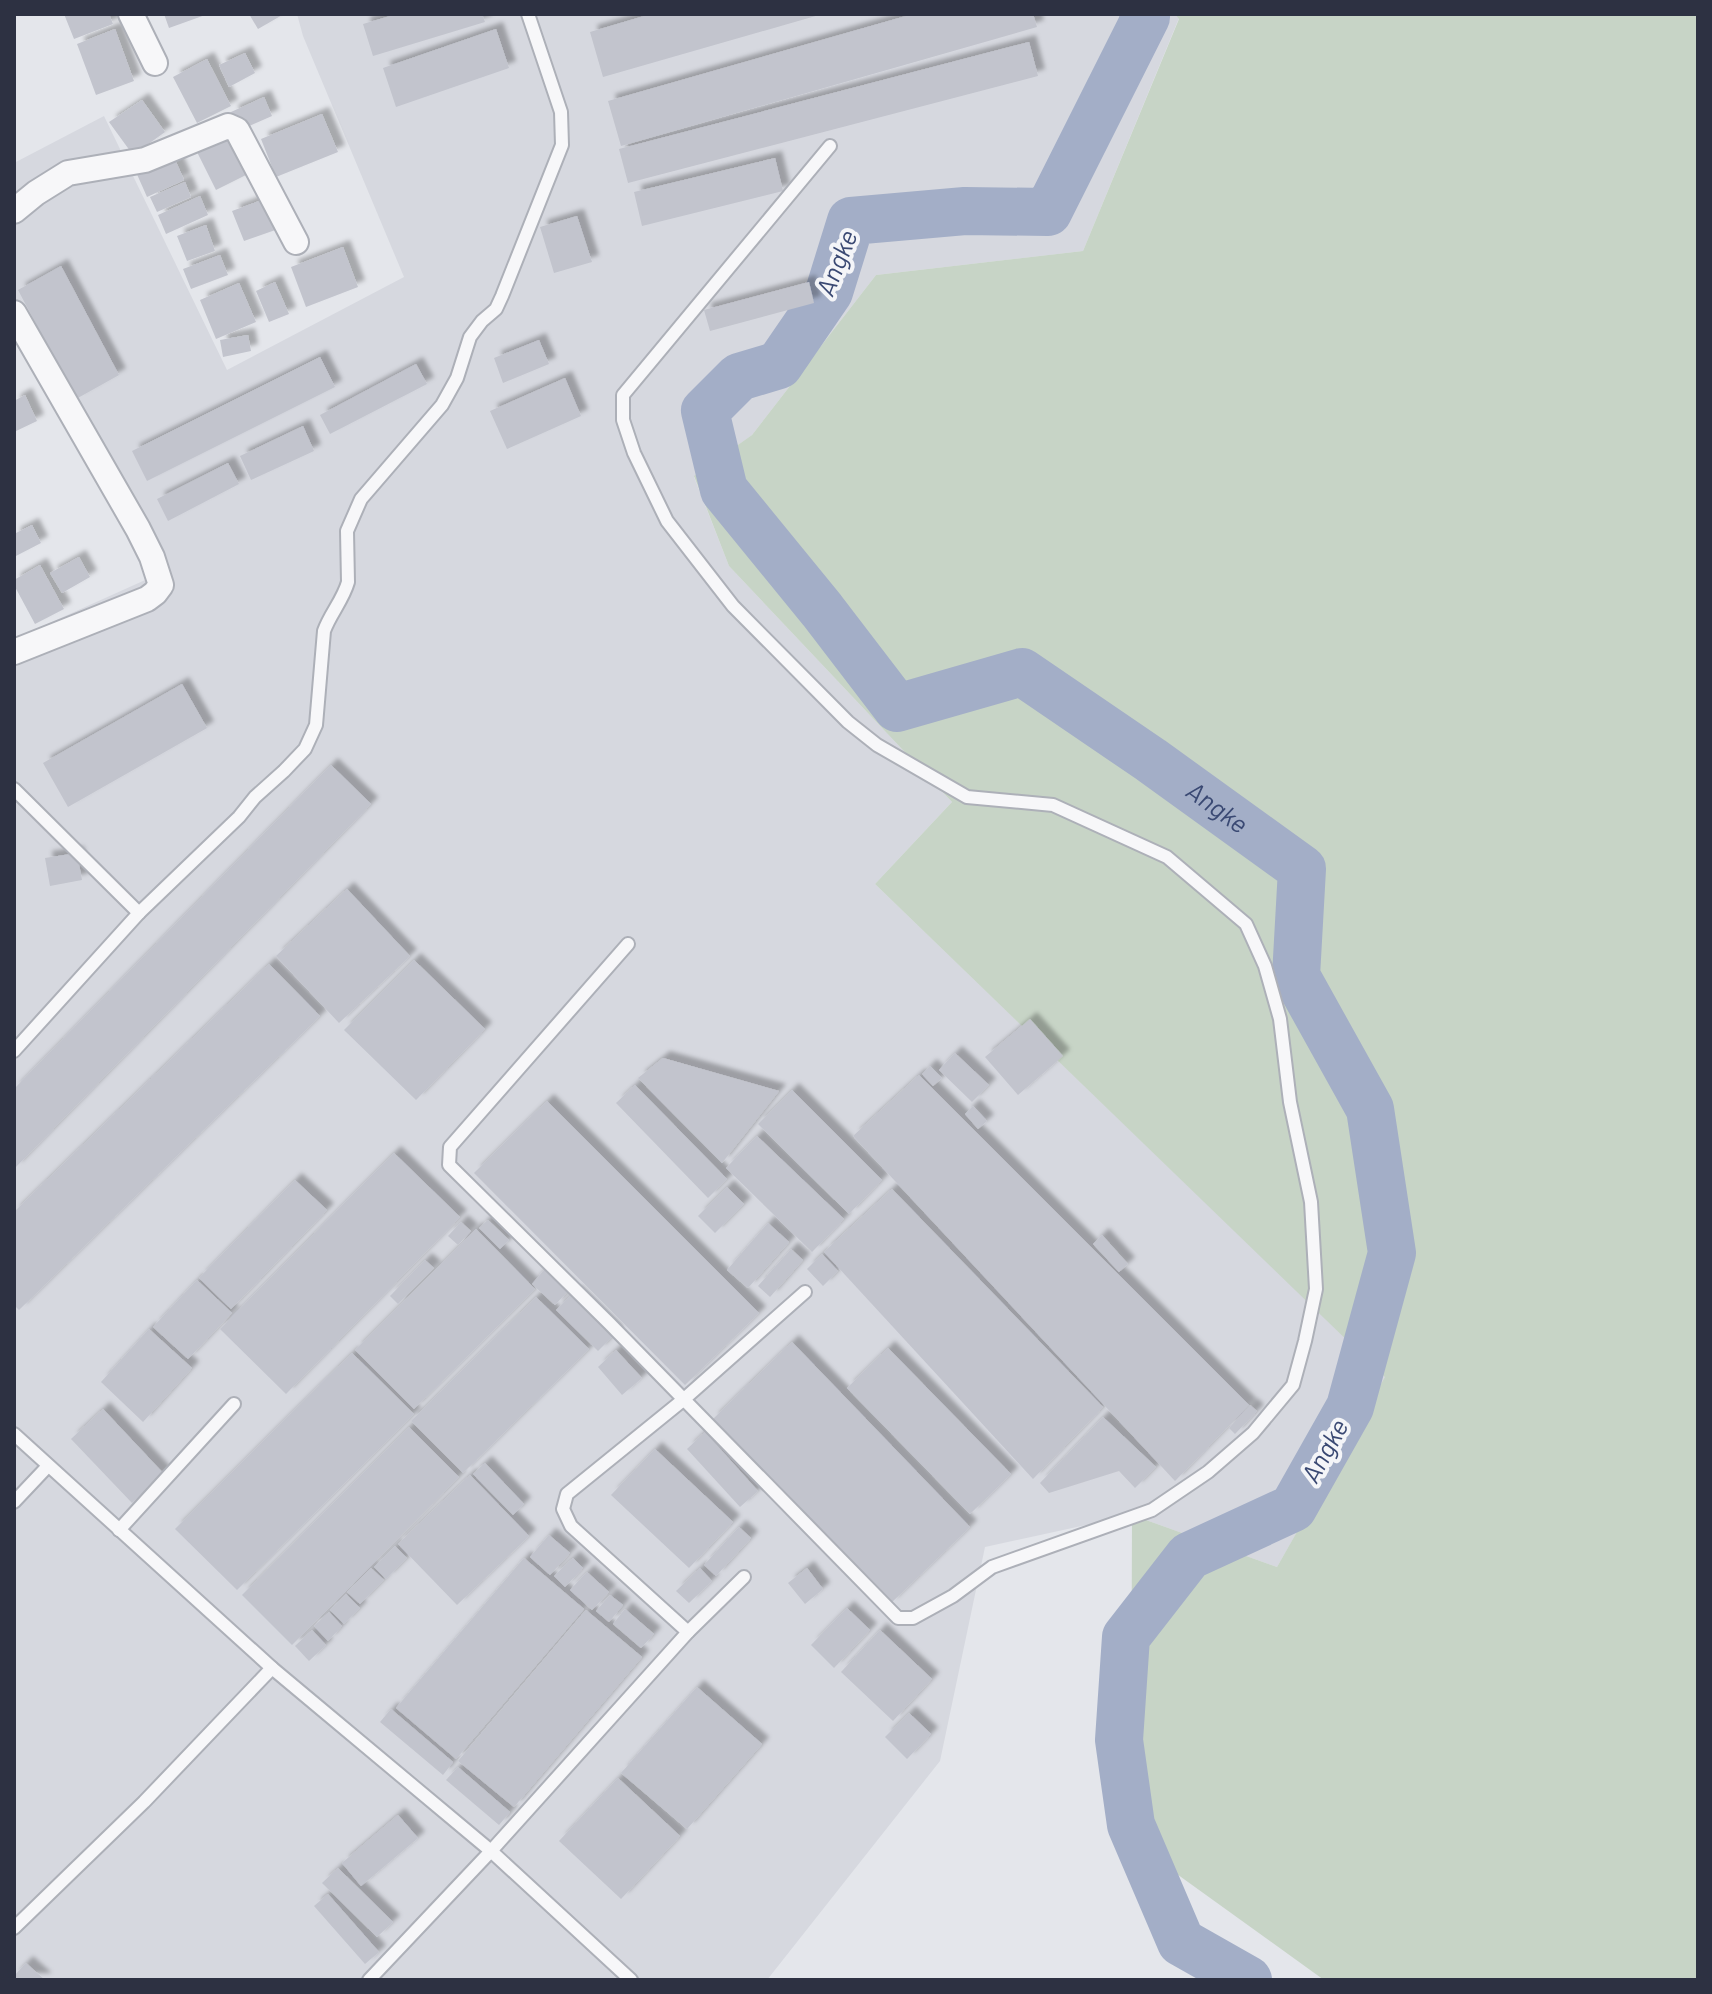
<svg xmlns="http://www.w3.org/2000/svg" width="1712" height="1994" font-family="Barlow,sans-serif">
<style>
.built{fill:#d6d8df}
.green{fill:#c7d4c6}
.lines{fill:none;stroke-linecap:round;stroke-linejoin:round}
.river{stroke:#a3aec7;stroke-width:48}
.building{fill:#c2c4cd;filter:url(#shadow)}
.service-casing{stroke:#adb0b8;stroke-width:16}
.minor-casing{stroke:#adb0b8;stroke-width:28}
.service{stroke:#f7f7f9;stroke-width:12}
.minor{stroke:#f7f7f9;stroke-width:24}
.labels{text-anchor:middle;stroke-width:8;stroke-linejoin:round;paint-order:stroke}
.water-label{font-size:26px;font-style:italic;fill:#3a4973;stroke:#f4f5f8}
</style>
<defs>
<filter id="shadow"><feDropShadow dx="7" dy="-7" stdDeviation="2" flood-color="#0004"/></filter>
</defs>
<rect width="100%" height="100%" fill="#e4e6eb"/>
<path class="built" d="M297,14H1175L1179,18L1083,251L876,275L752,435L694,477L729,566L952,802L875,884L1386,1377L1277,1567L1132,1515L985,1547L940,1761L767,1980H14V639L163,572L14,295V163L104,116L227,370L404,277L303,36Z"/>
<path class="green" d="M1175,14H1698V1980H1324L1131,1841L1132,1515L1277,1567L1385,1377L875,884L952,802L729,566L694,476L752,435L876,275L1083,251L1179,19Z"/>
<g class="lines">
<path class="river" id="s1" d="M1143,14L1146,17L1048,212L965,211L851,221L829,292L779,365L739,377L705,411L724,490L822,610L897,708L1022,672L1151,760L1302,869L1296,976L1370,1109L1392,1253L1350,1407L1293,1508L1189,1556L1126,1637L1119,1740L1131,1825L1181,1942L1248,1980"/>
</g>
<g class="building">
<path d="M64,14H109L113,24L74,39Z"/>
<path d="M164,14H208L169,28Z"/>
<path d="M249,14H284L258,29Z"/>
<path d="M397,14H482L485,22L373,56L363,24Z"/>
<path d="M651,14H819V15L603,77L590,32Z"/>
<path d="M913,14H1033L1037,27L621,146L608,101Z"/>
<path d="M115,29L134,81L96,95L77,44Z"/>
<path d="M496,29L509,68L396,107L383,68Z"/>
<path d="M1029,42L1038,76L628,183L619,149Z"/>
<path d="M245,53L255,73L229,87L219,65Z"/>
<path d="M207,59L231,106L197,123L173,77Z"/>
<path d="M264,97L272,116L240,130L231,112Z"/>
<path d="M142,100L165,132L133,155L109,122Z"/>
<path d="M322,114L338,152L276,177L261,139Z"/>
<path d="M228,134L248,174L216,190L196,150Z"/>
<path d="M173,155L184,180L147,197L136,172Z"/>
<path d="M775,158L783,191L642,226L634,192Z"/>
<path d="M185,182L191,197L157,212L150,197Z"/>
<path d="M200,196L208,215L166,234L158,215Z"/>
<path d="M270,197L281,228L244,241L232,211Z"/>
<path d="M577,216L592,262L554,273L540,227Z"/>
<path d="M206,225L215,251L187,261L177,236Z"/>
<path d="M343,247L358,287L306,307L291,267Z"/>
<path d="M220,255L228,275L191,289L183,269Z"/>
<path d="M61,266L119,375L76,399L18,290Z"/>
<path d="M275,282L289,314L269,322L256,291Z"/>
<path d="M809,282L814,303L710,331L704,310Z"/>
<path d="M239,283L256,322L216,339L200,300Z"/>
<path d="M248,335L251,351L223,357L220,340Z"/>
<path d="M539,340L549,364L503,383L494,358Z"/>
<path d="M320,357L335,387L147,481L132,451Z"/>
<path d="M416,364L427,384L330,434L320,415Z"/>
<path d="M565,378L581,416L507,449L490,411Z"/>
<path d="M25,395L37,421L14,432V401Z"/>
<path d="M303,426L314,451L251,480L240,456Z"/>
<path d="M228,463L239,484L168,521L157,499Z"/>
<path d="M32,525L41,543L14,557V534Z"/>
<path d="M79,557L90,577L62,593L50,573Z"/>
<path d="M40,565L64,609L35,624L14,585V580Z"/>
<path d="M182,684L207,728L68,807L43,763Z"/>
<path d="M331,765L371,804L14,1169V1089Z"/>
<path d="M77,853L82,880L50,886L45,858Z"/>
<path d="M347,889L410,956L339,1023L276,956Z"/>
<path d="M414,960L485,1029L416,1100L344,1030Z"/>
<path d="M269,964L320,1016L19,1310L14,1305V1212Z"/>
<path d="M1030,1019L1063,1056L1018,1095L985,1057Z"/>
<path d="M955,1053L989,1085L972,1102L939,1070Z"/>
<path d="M663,1058L779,1091L722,1163L638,1078Z"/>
<path d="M930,1066L942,1078L933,1086L922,1074Z"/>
<path d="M919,1075L1249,1405L1175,1481L853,1136Z"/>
<path d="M635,1085L727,1179L708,1198L616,1103Z"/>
<path d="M792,1090L882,1180L849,1214L758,1124Z"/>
<path d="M547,1101L759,1313L685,1385L474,1173Z"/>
<path d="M973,1106L987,1121L978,1129L965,1114Z"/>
<path d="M757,1136L844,1219L812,1252L726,1168Z"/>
<path d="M394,1153L460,1217L286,1394L220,1329Z"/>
<path d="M295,1180L327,1210L231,1309L199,1278Z"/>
<path d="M727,1187L744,1204L715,1233L698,1216Z"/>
<path d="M892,1189L1103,1407L1033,1479L824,1252Z"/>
<path d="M488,1220L509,1240L500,1249L479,1228Z"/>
<path d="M461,1222L471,1231L458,1245L448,1236Z"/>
<path d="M768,1223L789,1242L748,1288L727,1270Z"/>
<path d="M476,1229L535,1289L414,1409L355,1350Z"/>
<path d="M1102,1235L1128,1264L1119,1272L1093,1244Z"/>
<path d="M791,1249L803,1260L770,1297L758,1286Z"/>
<path d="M822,1254L838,1271L823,1286L807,1269Z"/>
<path d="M425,1260L434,1268L398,1304L390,1296Z"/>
<path d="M545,1269L569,1290L555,1305L532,1284Z"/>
<path d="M197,1280L232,1313L188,1359L153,1327Z"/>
<path d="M574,1292L616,1333L598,1351L556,1310Z"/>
<path d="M536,1297L589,1349L463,1473L411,1421Z"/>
<path d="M149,1329L192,1368L143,1422L101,1382Z"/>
<path d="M792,1342L970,1527L890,1604L712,1420Z"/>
<path d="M888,1348L1011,1474L970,1514L847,1388Z"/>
<path d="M616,1350L642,1378L622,1395L598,1367Z"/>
<path d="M352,1353L414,1414L237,1590L175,1529Z"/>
<path d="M1250,1405L1257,1411L1235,1434L1229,1428Z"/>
<path d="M103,1409L164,1474L132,1503L71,1439Z"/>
<path d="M1103,1417L1156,1467L1135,1488L1119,1471L1049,1493L1040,1483Z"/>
<path d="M409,1427L459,1477L292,1645L242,1595Z"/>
<path d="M705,1432L758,1491L740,1507L687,1449Z"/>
<path d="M655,1449L733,1522L689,1568L611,1495Z"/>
<path d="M485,1463L524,1504L513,1515L473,1474Z"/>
<path d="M470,1475L529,1536L457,1605L398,1544Z"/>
<path d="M739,1527L751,1538L716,1576L704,1565Z"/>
<path d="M549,1535L570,1553L550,1575L530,1557Z"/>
<path d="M395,1546L407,1558L386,1579L374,1567Z"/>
<path d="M524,1558L584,1609L456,1759L396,1708Z"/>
<path d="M573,1558L583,1568L565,1587L554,1576Z"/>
<path d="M371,1568L384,1580L360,1604L347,1592Z"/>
<path d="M700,1568L712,1581L689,1603L676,1591Z"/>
<path d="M807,1568L823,1589L805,1604L788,1583Z"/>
<path d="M587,1572L609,1592L592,1610L570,1590Z"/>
<path d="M346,1594L360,1608L344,1624L330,1610Z"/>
<path d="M610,1595L623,1605L609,1622L596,1611Z"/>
<path d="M847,1608L870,1630L834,1668L811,1645Z"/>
<path d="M625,1609L654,1634L641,1648L613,1624Z"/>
<path d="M586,1610L642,1657L514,1807L458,1761Z"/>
<path d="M329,1612L342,1626L328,1641L314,1626Z"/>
<path d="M312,1630L326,1645L309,1661L295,1646Z"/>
<path d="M880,1630L932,1679L893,1721L841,1672Z"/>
<path d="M697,1687L762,1744L687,1829L621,1773Z"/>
<path d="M391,1709L453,1762L443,1775L380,1722Z"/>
<path d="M909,1713L931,1734L907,1759L885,1737Z"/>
<path d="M458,1767L510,1812L499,1825L446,1780Z"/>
<path d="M618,1778L680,1836L621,1899L559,1841Z"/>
<path d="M398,1815L418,1838L361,1886L342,1863Z"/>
<path d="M338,1868L393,1922L377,1937L322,1883Z"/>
<path d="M328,1894L379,1952L365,1964L314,1906Z"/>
<path d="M26,1963L45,1980H14V1976Z"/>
</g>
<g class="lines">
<defs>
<g id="service">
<path d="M14,789L139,913"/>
<path d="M628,944L450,1147L449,1165L609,1323L898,1618H913L953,1596L992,1567L1152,1510L1208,1472L1253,1433L1293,1385L1305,1341L1316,1289L1311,1202L1290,1102L1280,1019L1265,966L1246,924L1167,857L1053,805L967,797L877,745L848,722L733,606L667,521L634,453L623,420V395L830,146"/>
<path d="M14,1051L139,913L239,817L255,797L284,771L305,749L316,725L324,631C330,614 343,600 348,582L347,531L361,499L442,405L457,378L470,337L482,321L496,309L502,296L562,145L561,112L528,14"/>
<path d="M14,1434L272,1668L491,1851L631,1980"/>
<path d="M14,1502L48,1466"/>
<path d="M119,1530L234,1404"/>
<path d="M688,1632L571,1526L563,1509L567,1494L683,1400L805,1292"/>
<path d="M14,1928L144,1802L272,1668"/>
<path d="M369,1980L491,1851L688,1632L744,1577"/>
</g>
<g id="minor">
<path d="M131,14L155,63"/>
<path d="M14,211L36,193L68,173L145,160L228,126L237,130L296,242"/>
<path d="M14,313L138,529L152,557L161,585L155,593L147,599L14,652"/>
</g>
</defs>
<use href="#service" class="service-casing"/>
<use href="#minor" class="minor-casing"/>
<use href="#service" class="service"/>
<use href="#minor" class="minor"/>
</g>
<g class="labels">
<g class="water-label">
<text transform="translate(837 263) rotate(-68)" y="9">Angke</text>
<text dy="9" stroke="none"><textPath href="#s1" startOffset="1400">Angke</textPath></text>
<text transform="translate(1325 1451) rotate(-61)" y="9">Angke</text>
</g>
</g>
<rect width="1712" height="1994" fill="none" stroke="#2d3142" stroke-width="32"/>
</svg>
